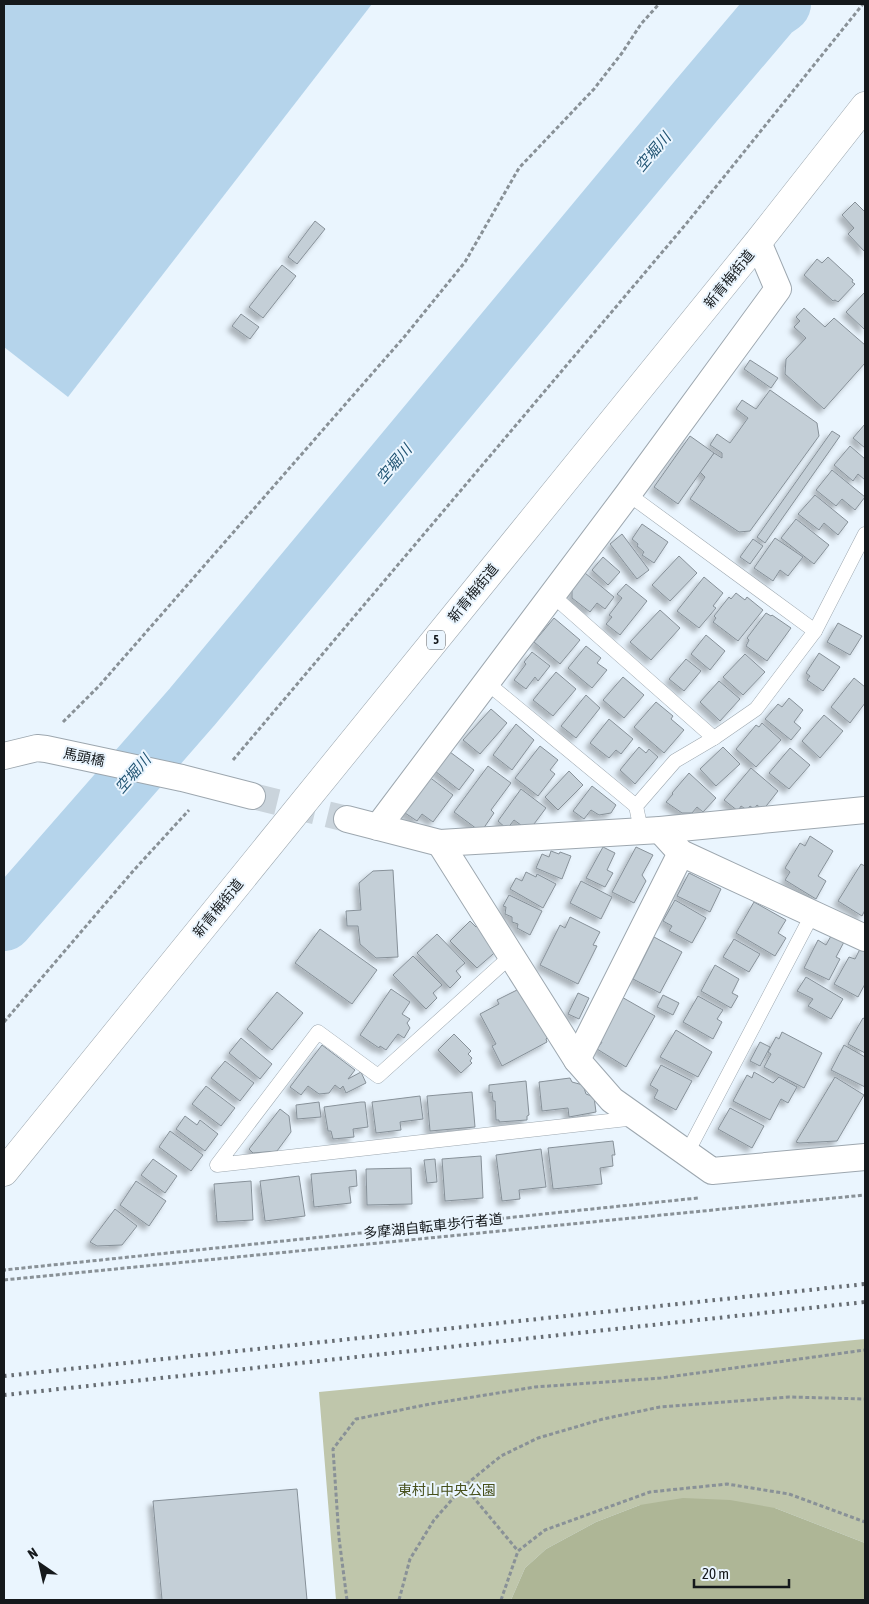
<svg xmlns="http://www.w3.org/2000/svg" width="869" height="1604" font-family="'Asap Condensed','Noto Sans JP',sans-serif">
<style>
.green{fill:#bfc6ab}
.forest{fill:#aeb696}
.water{fill:#b5d4eb}
.lines{fill:none;stroke-linecap:round;stroke-linejoin:round}
.river{stroke:#b5d4eb;stroke-width:58}
.building{fill:#c4cfd7;stroke:#879199;filter:url(#shadow)}
.minor-tunnel{stroke:#cad4dc;stroke-width:26;stroke-dasharray:26 13;stroke-linecap:butt}
.service-casing{stroke:#9da7af;stroke-width:15}
.minor-casing{stroke:#9da7af;stroke-width:28}
.primary-casing{stroke:#9da7af;stroke-width:29}
.path{stroke:#899197;stroke-width:3;stroke-dasharray:4 2.5;stroke-linecap:butt}
.service{stroke:#fff;stroke-width:14}
.minor{stroke:#fff;stroke-width:26}
.primary{stroke:#fff;stroke-width:28}
.rail{stroke:#676d73;stroke-width:4;stroke-dasharray:2.5 5;stroke-linecap:butt}
.labels{text-anchor:middle;stroke-width:4;stroke-linejoin:round;paint-order:stroke}
.shield{fill:#eaf5fe;stroke:#555b60;stroke-width:1}
.shield-label{font-size:12px;font-weight:bold;fill:#15191c}
.street-label{font-size:14px;fill:#15191c;stroke:#eaf5fe}
.park-label{font-size:14px;fill:#464f1b;stroke:#eaf5fe}
.water-label{font-size:15px;font-style:italic;fill:#215473;stroke:#eaf5fe}
</style>
<defs>
<filter id="shadow"><feDropShadow dx="-4.5" dy="4.5" stdDeviation="2.5" flood-color="#0004"/></filter>
</defs>
<rect width="100%" height="100%" fill="#eaf5fe"/>
<path class="green" d="M865,1339V1543L775,1508L640,1505L596,1522L546,1549L525,1568L511,1600H336L319,1392Z"/>
<path class="forest" d="M683,1498L730,1500L775,1508L865,1543V1600H511L525,1568L546,1549L596,1522L640,1505Z"/>
<path class="water" d="M4,4H372L68,397L4,347Z"/>
<g class="lines">
<path class="river" d="M4,922L192,707L695,102L772,11L782,4"/>
</g>
<g class="building">
<path d="M855,202L865,212V252L848,234L854,228L842,215Z"/>
<path d="M315,221L325,229L297,264L288,257Z"/>
<path d="M828,257L853,280L852,282L855,284L838,302L835,300L833,301L804,275L817,259L822,263Z"/>
<path d="M282,265L296,276L263,318L249,307Z"/>
<path d="M865,292V330L846,312Z"/>
<path d="M804,308L825,327L834,318L865,345V363L824,409L785,374L786,359L806,338L794,327L800,321L796,317Z"/>
<path d="M241,314L259,327L250,339L232,326Z"/>
<path d="M750,360L778,378L771,388L744,369Z"/>
<path d="M770,390L817,423L819,436L750,531L739,532L690,499L705,477L700,472L714,453L722,458V453L710,445L717,434L730,443L748,418L736,409L742,400L756,409Z"/>
<path d="M865,424V448L853,438Z"/>
<path d="M832,431L840,436L765,543L757,537Z"/>
<path d="M690,436L714,453L678,504L654,487Z"/>
<path d="M850,446L865,459V480L858,474L853,481L834,465Z"/>
<path d="M832,470L865,497L855,510L842,499L836,506L816,490Z"/>
<path d="M815,495L848,522L838,535L824,523L819,530L798,514Z"/>
<path d="M796,519L829,545L814,564L781,538Z"/>
<path d="M642,524L668,542L654,563L642,555L644,552L637,546L638,544L632,539Z"/>
<path d="M622,534L649,570L637,579L610,544Z"/>
<path d="M775,538L803,557L788,576L780,570L773,581L754,568Z"/>
<path d="M753,539L763,546L750,564L740,557Z"/>
<path d="M679,556L697,573L670,601L652,585Z"/>
<path d="M603,557L620,572L608,585L592,570Z"/>
<path d="M585,573L614,597L605,609L597,603L590,612L572,598V590Z"/>
<path d="M704,577L723,593L713,606L716,608L699,628L677,611Z"/>
<path d="M626,584L647,601L620,635L606,624L612,617L609,615L622,598L617,594Z"/>
<path d="M736,593L745,600L747,597L763,610L738,641L713,622L716,618L714,616L729,597L731,599Z"/>
<path d="M660,610L680,628L651,660L630,642Z"/>
<path d="M766,613L771,616L772,615L791,628L767,661L746,646L749,640L747,638Z"/>
<path d="M554,618L580,640L560,664L534,642Z"/>
<path d="M838,623L862,636L850,655L827,642Z"/>
<path d="M706,635L725,651L710,670L691,654Z"/>
<path d="M586,646L601,658L597,663L607,670L592,688L568,668Z"/>
<path d="M532,652L550,666L538,681L535,677L526,689L514,680L526,664L524,662Z"/>
<path d="M819,653L840,667L823,691L807,680L810,676L806,673Z"/>
<path d="M745,654L765,672L743,695L723,677Z"/>
<path d="M686,659L701,671L684,691L669,679Z"/>
<path d="M556,672L576,689L553,716L533,700Z"/>
<path d="M623,677L644,695L624,718L603,700Z"/>
<path d="M854,678L865,687V703L850,723L831,707Z"/>
<path d="M719,681L740,699L720,721L700,702Z"/>
<path d="M586,695L600,708L576,738L561,726Z"/>
<path d="M789,698L803,710L794,722L801,728L791,740L765,719L778,704L782,707Z"/>
<path d="M656,702L673,716L671,719L684,730L664,753L634,727Z"/>
<path d="M491,709L507,723L480,754L463,740Z"/>
<path d="M824,715L843,731L820,758L802,741Z"/>
<path d="M609,719L633,739L621,754L616,750L609,758L590,743Z"/>
<path d="M762,723L781,740L756,767L736,749L756,725L759,727Z"/>
<path d="M516,724L534,740L512,770L493,755Z"/>
<path d="M540,746L558,760L550,770L555,774L538,796L515,778Z"/>
<path d="M639,747L646,753L649,749L658,757L635,784L620,770Z"/>
<path d="M723,747L740,764L716,786L700,769Z"/>
<path d="M790,748L810,765L789,789L769,773Z"/>
<path d="M450,752L474,770L459,790L435,771Z"/>
<path d="M488,766L511,783L491,810L494,813L481,832L454,812Z"/>
<path d="M751,768L778,791L763,810L757,805L754,809L750,806L747,810L741,806L738,811L724,800Z"/>
<path d="M569,771L583,785L558,810L545,797Z"/>
<path d="M689,773L716,798L703,812L697,807L692,813H682L666,802L673,794L672,793Z"/>
<path d="M428,776L453,795L433,822L422,814L417,821L402,811Z"/>
<path d="M592,786L616,805L611,813L599,815L591,810L584,819L573,811Z"/>
<path d="M521,789L546,808L531,828H525L514,820L507,829L498,821Z"/>
<path d="M810,836L833,851L818,876L826,881L816,899L785,880L790,872L785,868L800,843L805,846Z"/>
<path d="M603,847L615,853L607,870L613,873L605,887L586,878Z"/>
<path d="M636,847L653,855L642,875L646,881L634,903L612,892Z"/>
<path d="M551,851L559,854L560,852L571,856L562,879L536,868L542,854L549,857Z"/>
<path d="M861,864L865,866V910L862,916L838,901Z"/>
<path d="M393,870L398,957L376,958L360,944L358,926H347L346,911L361,910L359,883L373,871Z"/>
<path d="M526,872L536,877L537,874L556,884L543,908L510,889L516,878L522,881Z"/>
<path d="M689,873L721,889L710,912L677,896Z"/>
<path d="M581,881L612,897L601,919L570,903Z"/>
<path d="M509,895L542,911L530,935L517,928L518,924L512,922V917L505,914L506,907L503,906Z"/>
<path d="M675,900L706,918L692,943L669,931L672,926L663,921Z"/>
<path d="M754,902L786,920L778,933L786,938L775,956L736,933Z"/>
<path d="M570,917L600,932L593,945L597,946L578,984L540,965L560,925L565,928Z"/>
<path d="M470,921L476,927L480,924L500,948L477,968L450,941Z"/>
<path d="M320,929L377,970L352,1004L295,963Z"/>
<path d="M437,934L465,963L456,971L461,977L450,988L417,953Z"/>
<path d="M831,936L844,942L836,957L840,959L829,980L804,968L818,940L826,945Z"/>
<path d="M654,937L682,952L660,993L633,979Z"/>
<path d="M734,939L760,954L749,972L723,957Z"/>
<path d="M860,949L865,952V984L858,997L834,984L849,957L855,959Z"/>
<path d="M413,956L442,985L433,993L437,998L426,1009L393,975Z"/>
<path d="M715,965L739,979L732,993L738,996L731,1008L701,991Z"/>
<path d="M806,977L843,999L831,1019L808,1006L813,999L797,991Z"/>
<path d="M391,989L410,1002L402,1014L410,1019L407,1023L410,1028L404,1038L398,1034L386,1050L380,1046L379,1048L360,1035Z"/>
<path d="M519,989L548,1037L546,1039L547,1042L502,1066L492,1046L496,1044L480,1014L499,1004L497,1000Z"/>
<path d="M277,992L303,1013L272,1050L247,1029Z"/>
<path d="M578,993L589,998L579,1019L568,1014Z"/>
<path d="M663,995L679,1003L673,1015L657,1007Z"/>
<path d="M620,996L655,1016L626,1067L597,1049L602,1042L596,1038Z"/>
<path d="M698,996L723,1010L717,1019L722,1022L713,1039L683,1022Z"/>
<path d="M863,1018L865,1019V1053L848,1044Z"/>
<path d="M676,1030L712,1052L698,1077L660,1057Z"/>
<path d="M782,1032L822,1053L804,1088L764,1067L771,1054L768,1052L776,1037L779,1039Z"/>
<path d="M454,1034L471,1051L468,1054L472,1058L470,1061L472,1063L461,1073L438,1050Z"/>
<path d="M241,1038L272,1064L260,1079L229,1053Z"/>
<path d="M760,1042L770,1047L760,1066L750,1061Z"/>
<path d="M322,1045L355,1070L348,1079L361,1072L366,1083L346,1093L343,1086L340,1089L335,1085L329,1093L319,1094L308,1086L301,1095L290,1087Z"/>
<path d="M844,1045L865,1057V1087L831,1070Z"/>
<path d="M225,1061L254,1083L240,1101L211,1078Z"/>
<path d="M661,1065L692,1081L676,1110L654,1098L658,1090L650,1085Z"/>
<path d="M754,1072L773,1083L779,1077L797,1087L788,1103L781,1099L770,1120L733,1101L747,1075L752,1078Z"/>
<path d="M835,1077L864,1095L837,1141L799,1143L796,1142Z"/>
<path d="M570,1078L572,1082L583,1085L586,1094L594,1097L596,1112L569,1117L568,1108L542,1111L539,1082Z"/>
<path d="M526,1081L529,1115L527,1116V1120L499,1122V1120H496L495,1101H493L492,1092L489,1093V1085Z"/>
<path d="M206,1086L235,1108L221,1126L192,1104Z"/>
<path d="M472,1092L475,1127L430,1131L427,1096Z"/>
<path d="M420,1096L423,1119L400,1122L401,1130L376,1133L372,1102Z"/>
<path d="M319,1102L321,1117L297,1119L296,1105Z"/>
<path d="M361,1102H365L368,1127L353,1129L354,1137L333,1139L331,1131H328L324,1107Z"/>
<path d="M730,1108L764,1126L752,1148L718,1129Z"/>
<path d="M280,1109L289,1116L291,1132L277,1151L253,1153L249,1149Z"/>
<path d="M185,1116L197,1125L200,1120L218,1134L205,1151L176,1129Z"/>
<path d="M170,1131L203,1155L191,1171L159,1147Z"/>
<path d="M613,1141L615,1155H612L613,1166L600,1168L602,1184L553,1189L548,1148Z"/>
<path d="M541,1149L546,1187L519,1190L520,1199L502,1201L496,1155Z"/>
<path d="M481,1156L483,1198L445,1201L442,1159Z"/>
<path d="M153,1159L177,1176L165,1193L141,1175Z"/>
<path d="M435,1159L437,1182L427,1183L424,1160Z"/>
<path d="M411,1168L412,1204L367,1205L366,1169Z"/>
<path d="M356,1170L357,1186L349,1187L351,1203L314,1207L311,1174Z"/>
<path d="M299,1176L305,1216L265,1221L260,1181Z"/>
<path d="M136,1181L166,1201L149,1226L120,1205Z"/>
<path d="M251,1181L253,1220L217,1222L214,1184Z"/>
<path d="M115,1209L137,1226L122,1245L97,1246L90,1242Z"/>
<path d="M297,1489L307,1600H162L153,1501Z"/>
</g>
<g class="lines">
<path class="minor-tunnel" d="M252,796L347,819"/>
<defs>
<g id="service">
<path d="M628,494L815,631"/>
<path d="M552,595L714,738"/>
<path d="M486,682L636,806"/>
<path d="M641,830L636,806L675,761L714,738L756,709L815,631L865,534"/>
<path d="M511,956L378,1076L318,1032L217,1165L636,1118"/>
<path d="M687,1153L813,913"/>
</g>
<g id="minor">
<path d="M4,756L37,748L46,749L182,778L252,796"/>
<path d="M347,819L440,843L660,830L865,810"/>
<path d="M378,827L628,494L778,289L758,242"/>
<path d="M660,830L681,853L865,938"/>
<path d="M440,843L577,1060L612,1100L712,1171L865,1157"/>
<path d="M577,1060L681,853"/>
</g>
<path id="primary" d="M4,1172L758,242L865,106"/>
</defs>
<use href="#service" class="service-casing"/>
<use href="#minor" class="minor-casing"/>
<use href="#primary" class="primary-casing"/>
<g class="path">
<path d="M63,722L99,686L405,336L465,262L519,168L594,89L622,53L641,24L659,4"/>
<path d="M233,760L686,224L863,4"/>
<path d="M4,1022L134,870L189,810"/>
<path d="M4,1272V1270L698,1198"/>
<path d="M4,1280L865,1195"/>
<path d="M464,1486L518,1551"/>
<path d="M347,1600L339,1538L333,1449L356,1419L430,1404L535,1387L661,1378L865,1350"/>
<path d="M399,1600L410,1559L434,1520L464,1486L501,1456L538,1438L603,1419L660,1407L789,1397L865,1399"/>
<path d="M501,1600L518,1551L545,1530L650,1492L727,1484L789,1494L865,1522"/>
</g>
<use href="#service" class="service"/>
<use href="#minor" class="minor"/>
<use href="#primary" class="primary"/>
<g class="rail">
<path d="M4,1376L865,1284"/>
<path d="M4,1395L865,1302"/>
</g>
</g>
<g class="labels">
<rect class="shield" x="427" y="630.5" width="18" height="19" rx="4"/>
<g class="shield-label">
<text x="436" y="644">5</text>
</g>
<g class="street-label">
<text transform="translate(729 279) rotate(-51)" y="5">新青梅街道</text>
<text transform="translate(473 593) rotate(-51)" y="5">新青梅街道</text>
<text transform="translate(84 757) rotate(12)" y="5">馬頭橋</text>
<text transform="translate(218 908) rotate(-51)" y="5">新青梅街道</text>
<text transform="translate(433 1226) rotate(-6)" y="5">多摩湖自転車歩行者道</text>
</g>
<g class="park-label">
<text x="447" y="1495">東村山中央公園</text>
</g>
<g class="water-label">
<text transform="translate(653 152) rotate(-50)" y="5">空堀川</text>
<text transform="translate(394 464) rotate(-50)" y="5">空堀川</text>
<text transform="translate(133 774) rotate(-49)" y="5">空堀川</text>
</g>
</g>
<rect width="869" height="1604" fill="none" stroke="#15191c" stroke-width="10"/>
<g transform="translate(40 1564) rotate(326)" stroke="#eaf5fe" stroke-width="4" paint-order="stroke">
<path d="M0-4L9 19L0 12L-9 19Z" fill="#15191c"/>
<text y="-8" font-size="14" font-weight="bold" text-anchor="middle" fill="#15191c">N</text>
</g>
<path d="M694 1579v8h95v-8" fill="none" stroke="#15191c" stroke-width="2.5"/>
<text x="702" y="1579" font-size="15" fill="#15191c" stroke="#eaf5fe" stroke-width="4" paint-order="stroke">20 m</text>
</svg>
